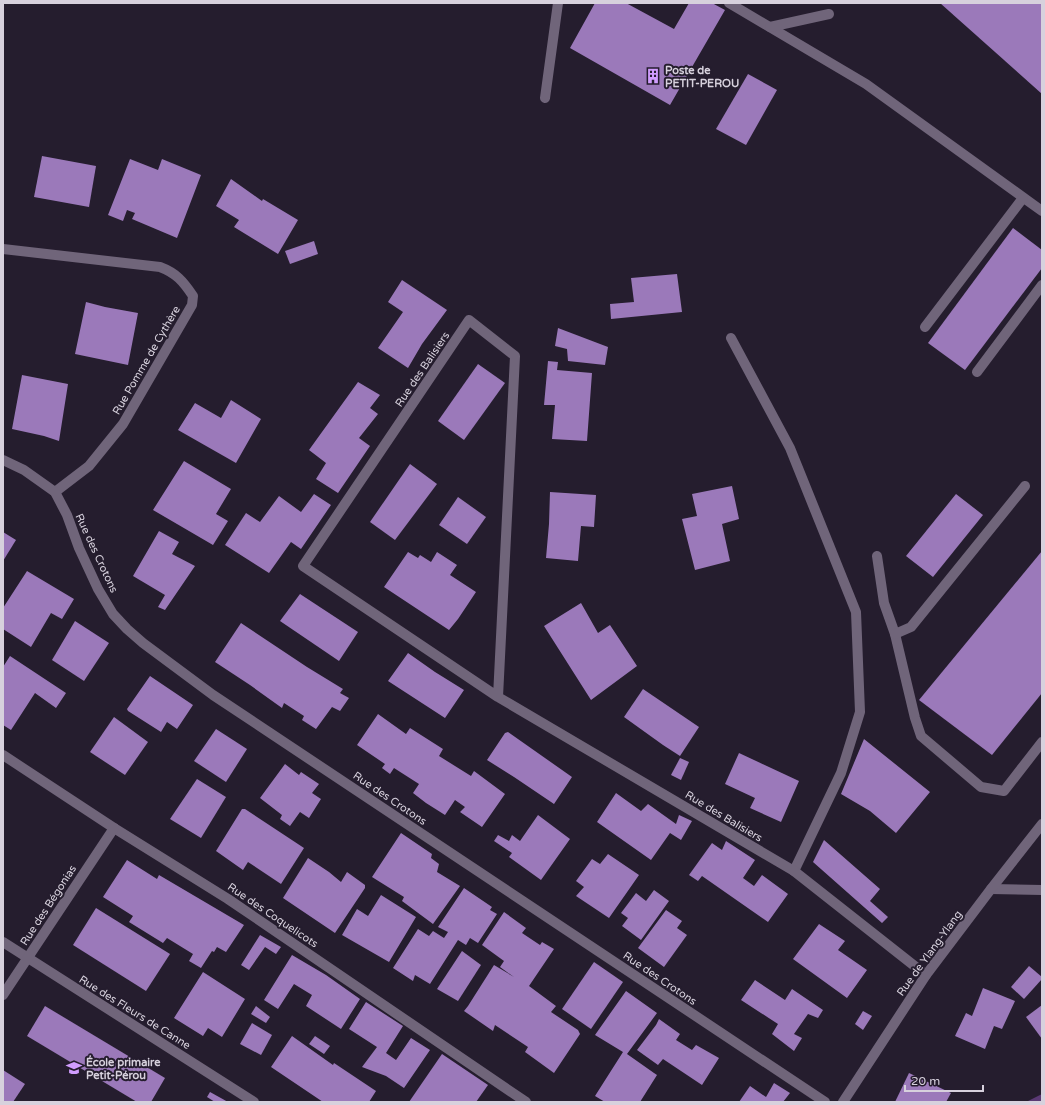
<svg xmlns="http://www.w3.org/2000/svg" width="1045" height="1105" font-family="'Varela Round',sans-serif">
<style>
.forest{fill:#5a3974}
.building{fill:#9b79ba}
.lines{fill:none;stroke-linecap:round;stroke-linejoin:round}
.service{stroke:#70657a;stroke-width:10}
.minor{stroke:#70657a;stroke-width:10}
.tertiary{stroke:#70657a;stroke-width:10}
.labels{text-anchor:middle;stroke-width:4;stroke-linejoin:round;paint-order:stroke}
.poi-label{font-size:11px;font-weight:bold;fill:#d7d1dd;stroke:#251d2e;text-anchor:start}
.street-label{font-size:11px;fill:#d7d1dd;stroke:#251d2e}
</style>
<rect width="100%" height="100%" fill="#251d2e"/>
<path class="forest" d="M1042,1094V1102H1026Z"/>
<g class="building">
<path d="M595,3H626L674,29L689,3H712L725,10L670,105L570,48Z"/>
<path d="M940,3H1042V94Z"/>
<path d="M748,74L777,90L746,145L716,129Z"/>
<path d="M42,156L96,166L89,207L34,197Z"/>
<path d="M130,159L158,170L162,159L201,175L177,238L132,219L135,213L127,210L123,221L108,215Z"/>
<path d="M231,179L262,201L263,199L298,220L278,254L234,227L239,220L216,206Z"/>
<path d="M1013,228L1042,250V268L965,370L928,343Z"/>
<path d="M314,241L318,254L290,264L285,251Z"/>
<path d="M677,274L682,312L611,319L610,304L634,302L631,278Z"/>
<path d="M402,280L447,310L422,344L408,368L378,348L403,312L388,302Z"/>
<path d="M86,302L105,307L138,313L128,365L75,354Z"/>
<path d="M558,328L608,347L605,365L568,361L567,349L555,346Z"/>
<path d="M548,361L558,362L557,370L592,373L587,441L552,439L555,405H544Z"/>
<path d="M478,364L505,383L464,440L438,421Z"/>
<path d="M22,375L68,384L59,441L44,436L12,429Z"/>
<path d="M358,382L380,395L370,408L378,414L359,438L370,446L338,493L316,479L326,463L309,450Z"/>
<path d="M231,400L261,419L236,463L178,430L195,403L221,418Z"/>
<path d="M184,461L231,489L216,514L228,521L213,545L153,510Z"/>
<path d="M410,464L437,484L395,540L370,522Z"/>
<path d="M732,486L739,519L722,524L730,561L695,570L682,519L697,516L692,494Z"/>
<path d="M550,492L596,495L594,527L581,526L578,561L546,558L549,524Z"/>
<path d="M314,494L331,505L301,549L291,542L269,573L225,545L246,513L260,522L279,496L301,512Z"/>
<path d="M956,494L983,515L933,577L906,556Z"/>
<path d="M458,497L486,517L467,544L439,525Z"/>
<path d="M159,531L179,542L172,554L195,566L165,610L158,607L165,595L133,576Z"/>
<path d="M3,532L16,540L3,561Z"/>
<path d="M1042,551V693L992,755L919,700Z"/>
<path d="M408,552L418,558L420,555L431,562L437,552L457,565L450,575L476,592L458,619L449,630L384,587Z"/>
<path d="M27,571L74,599L62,619L51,613L31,647L3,629V608Z"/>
<path d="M300,594L358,632L339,661L280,621Z"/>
<path d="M581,603L598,633L610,625L637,666L591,700L544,626Z"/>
<path d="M75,621L109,643L84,681L52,660Z"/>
<path d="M241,623L307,667L343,689L340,693L349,698L340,711L332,707L316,729L302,720L304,716L284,703L282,708L250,685L215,662Z"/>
<path d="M408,653L435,672L464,690L445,718L388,681Z"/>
<path d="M10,656L66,693L56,708L35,693L11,730L3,725V667Z"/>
<path d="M150,676L193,705L177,729L167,722L161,732L128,711L127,709Z"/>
<path d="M643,689L699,727L680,756L663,745L624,717Z"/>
<path d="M378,714L406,734L410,728L443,749L439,756L471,776L474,771L505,794L482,827L460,812L465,807L455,800L445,815L426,803L413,793L419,784L394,768L390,774L382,768L385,764L357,745Z"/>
<path d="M114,717L148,742L125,775L90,752Z"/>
<path d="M216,729L247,749L226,782L194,761Z"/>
<path d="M508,732L572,777L554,804L514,777L487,760L505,733Z"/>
<path d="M864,739L930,792L896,833L870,811L841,794Z"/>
<path d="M739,753L799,781L781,822L750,808L755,798L725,784Z"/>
<path d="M680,758L689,762L681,780L671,775Z"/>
<path d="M285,764L299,775L301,772L319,784L312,793L321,799L309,818L300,812L290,826L280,819L282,815L260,798Z"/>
<path d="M197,779L226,797L201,838L170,819Z"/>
<path d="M616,793L641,811L648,804L676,824L679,815L692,821L681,840L670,833L651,860L597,822Z"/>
<path d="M242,809H245L304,848L281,884L248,862L243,870L216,851Z"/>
<path d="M538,815L570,839L541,880L509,857L512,853L494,841L498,835L509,841L512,835L520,841Z"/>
<path d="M401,833L432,854L431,858L439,864L437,872L460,886L433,924L402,901L404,897L372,877Z"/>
<path d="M824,840L880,889L870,901L888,917L882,923L813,862Z"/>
<path d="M726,841L755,860L743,878L754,886L762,875L788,894L768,922L702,876L698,881L689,875L712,843L722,850Z"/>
<path d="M608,854L639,875L609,918L576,896L584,887L576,881L592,859L600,864Z"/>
<path d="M308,858L329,872L341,882L347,872L365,885V888L335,933L283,898Z"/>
<path d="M127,860L157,879L159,875L244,925L226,952L217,947L214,952L212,951L201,968L189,961L193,954L167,938L163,943L129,922L133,916L103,897Z"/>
<path d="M464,888L492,907L490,910L497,914L478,943L470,938L466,945L458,940L430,984L415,975L413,981L393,968L418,929L429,936L433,931L444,938L448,932L438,927Z"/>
<path d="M654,890L669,901L641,940L622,926L628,918L621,913L636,893L646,901Z"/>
<path d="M381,895L416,917L389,962L342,935L357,909L368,916Z"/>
<path d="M96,908L170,954L146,991L73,945Z"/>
<path d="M666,910L682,921L677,928L687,935L664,967L638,948Z"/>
<path d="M504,912L526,928L522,933L540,945L542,942L554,949L529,986L556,1006L551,1012L578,1030L580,1034L554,1073L525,1052L528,1047L495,1025L493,1031L464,1011L468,1006L494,965L514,977L500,967L504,961L482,945Z"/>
<path d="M819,924L845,941L838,950L867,970L847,998L793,959Z"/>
<path d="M260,935L281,947L276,954L265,947L249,970L241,965Z"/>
<path d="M462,951L481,965L458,1001L437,989Z"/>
<path d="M292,955L326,975L360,999L341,1029L306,1006L312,995L294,984L278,1009L264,1000Z"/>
<path d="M594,962L623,982L591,1029L562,1009Z"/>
<path d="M1029,966L1042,977V979L1024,999L1011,987Z"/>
<path d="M203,972L245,999L222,1037L208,1028L203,1036L174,1018Z"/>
<path d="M755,980L785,1000L792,989L823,1010L818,1018L808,1014L794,1034L802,1038L794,1051L772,1034L778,1024L741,1000Z"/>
<path d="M983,988L1015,1001L1002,1029L994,1026L985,1049L955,1036L966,1013L972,1016Z"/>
<path d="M626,991L657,1013L627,1054L654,1073L657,1075L640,1102H605L595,1096L623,1052L595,1035Z"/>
<path d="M366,1002L403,1026L386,1053L396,1060L411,1038L430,1050L404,1088L386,1076L362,1067L377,1047L349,1029Z"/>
<path d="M1042,1005V1039L1026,1017Z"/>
<path d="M45,1006L165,1078L151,1102H137L27,1036Z"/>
<path d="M256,1006L270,1017L266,1023L251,1014Z"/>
<path d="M863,1011L872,1016L863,1030L855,1024Z"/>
<path d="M659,1019L680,1034L676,1040L692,1050L696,1045L719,1058L702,1085L663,1059L658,1065L637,1050L656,1025Z"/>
<path d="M252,1023L272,1035L261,1055L240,1044Z"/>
<path d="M292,1036L333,1065L334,1063L376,1091L369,1102H323L271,1067Z"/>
<path d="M315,1036L330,1046L324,1054L309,1044Z"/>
<path d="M442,1054L488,1085L476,1102H409Z"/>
<path d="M3,1070L25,1084L13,1102H3Z"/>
<path d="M909,1073L951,1093L946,1102H895Z"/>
<path d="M774,1083L790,1093L783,1102H739L750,1086L766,1097Z"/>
<path d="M210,1092L228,1102H215L207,1097Z"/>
</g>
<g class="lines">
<g class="service">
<path d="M729,3L866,84L1042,211"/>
<path d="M770,27L829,14"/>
<path d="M545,98L558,3"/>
<path d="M925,327L1023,198"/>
<path d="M977,372L1042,285"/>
<path d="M877,556L884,603L895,634L915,718L921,736L981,787L1004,791L1042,742"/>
<path d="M895,634L911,627L1025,486"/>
</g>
<g class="minor">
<path d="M3,249L160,267C176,273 183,281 193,296L192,305L123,424L89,466L55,492"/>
<path d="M731,338L790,448L856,612L860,712L841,773L794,871"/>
<path d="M3,460L24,470L55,492L67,515L79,548L98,589L113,614L127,629L143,643L213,695L825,1102"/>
<path d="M498,697L515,356L469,320L303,566L498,697L794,871L926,975"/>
<path d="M3,755L114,828L228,899L526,1102"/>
<path d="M991,889L1042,890"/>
<path d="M3,942L254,1102"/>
<path d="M3,995L114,828"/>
</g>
<path class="tertiary" d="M843,1102L926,975L991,889L1042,824"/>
</g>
<defs>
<symbol id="building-bare" viewBox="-9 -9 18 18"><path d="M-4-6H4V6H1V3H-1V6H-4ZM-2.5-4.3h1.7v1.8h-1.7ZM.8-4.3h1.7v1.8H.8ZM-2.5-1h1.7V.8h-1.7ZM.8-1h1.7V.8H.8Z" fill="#d19dfe" stroke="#251d2e" stroke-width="2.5" paint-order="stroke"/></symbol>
<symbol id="school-bare" viewBox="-9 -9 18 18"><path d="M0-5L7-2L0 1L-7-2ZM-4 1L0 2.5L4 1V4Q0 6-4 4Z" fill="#d19dfe" stroke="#251d2e" stroke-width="2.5" paint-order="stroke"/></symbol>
</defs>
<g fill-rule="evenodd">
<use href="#building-bare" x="642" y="65" width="22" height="22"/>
<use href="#school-bare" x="63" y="1057" width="22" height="22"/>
</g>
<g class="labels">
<g class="poi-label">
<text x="665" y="74">Poste de<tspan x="665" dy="13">PETIT-PEROU</tspan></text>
<text x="86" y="1066">École primaire<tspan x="86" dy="13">Petit-Pérou</tspan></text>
</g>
<g class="street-label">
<text transform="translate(146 360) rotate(-60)" y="4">Rue Pomme de Cythère</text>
<text transform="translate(422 369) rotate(-56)" y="4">Rue des Balisiers</text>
<text transform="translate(97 553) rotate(65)" y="4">Rue des Crotons</text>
<text transform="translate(390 798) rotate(34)" y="4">Rue des Crotons</text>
<text transform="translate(724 816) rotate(31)" y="4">Rue des Balisiers</text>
<text transform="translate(48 905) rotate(-57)" y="4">Rue des Bégonias</text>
<text transform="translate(273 915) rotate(34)" y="4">Rue des Coquelicots</text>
<text transform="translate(929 953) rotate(-54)" y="4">Rue de Ylang-Ylang</text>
<text transform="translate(660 978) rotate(34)" y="4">Rue des Crotons</text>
<text transform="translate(135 1012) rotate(32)" y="4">Rue des Fleurs de Canne</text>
</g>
</g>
<rect width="1045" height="1105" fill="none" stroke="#d7d1dd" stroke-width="8"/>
<path d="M905 1085v6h78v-6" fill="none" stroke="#d7d1dd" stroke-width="2"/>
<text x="911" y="1085" font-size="12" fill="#d7d1dd" stroke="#251d2e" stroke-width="3" paint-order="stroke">20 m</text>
</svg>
